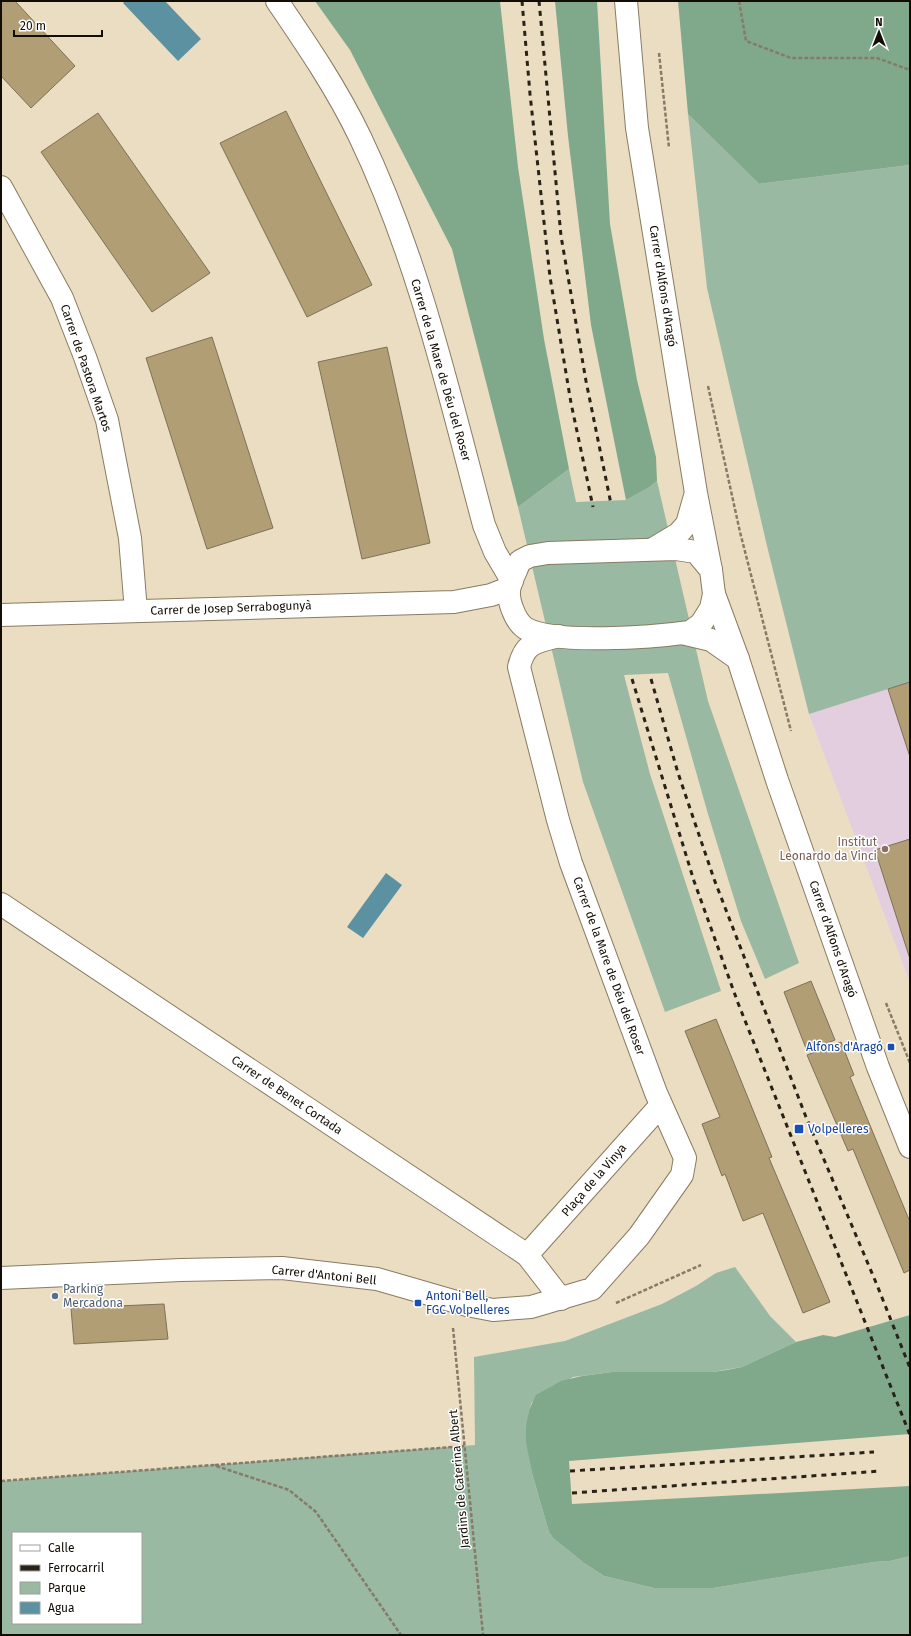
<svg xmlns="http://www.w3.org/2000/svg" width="911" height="1636" font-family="'Fira Sans',sans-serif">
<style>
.education{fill:#e2cede}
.green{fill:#99b9a2;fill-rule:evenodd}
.forest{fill:#80a98c}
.water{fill:#5b91a0}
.building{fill:#b29e74;stroke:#7d7158}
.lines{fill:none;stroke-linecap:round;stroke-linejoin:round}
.street-casing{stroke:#887b62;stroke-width:24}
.secondary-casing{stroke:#887b62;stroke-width:24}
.path{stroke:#857b68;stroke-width:2.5;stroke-dasharray:4 2;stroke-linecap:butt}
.street{stroke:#fff;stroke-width:22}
.secondary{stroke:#fff;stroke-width:22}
.rail{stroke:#282218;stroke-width:3;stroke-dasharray:5 5;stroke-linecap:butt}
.education-dot{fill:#8d6e63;stroke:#fff;stroke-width:1.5}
.transit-dot{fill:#1a4fb4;stroke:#fff;stroke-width:1.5}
.service-dot{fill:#5c6f8a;stroke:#fff;stroke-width:1.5}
.labels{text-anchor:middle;stroke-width:3;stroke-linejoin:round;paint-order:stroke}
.street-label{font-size:12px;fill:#110c04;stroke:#fff}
.education-label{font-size:12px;fill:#785e54;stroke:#fff;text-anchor:end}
.transit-label{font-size:12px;fill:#164399;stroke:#fff;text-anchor:start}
.service-label{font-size:12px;fill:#4e5e75;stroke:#fff;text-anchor:start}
</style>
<rect width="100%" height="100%" fill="#ebddc1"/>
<path class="education" d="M910,682V983L809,714Z"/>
<g class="green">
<path d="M688,114L759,184L910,165V682L809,714L767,546L707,288Z"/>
<path d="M569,469L576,502L626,500L648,488L657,481L708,701L799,963L765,979L741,921L708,814L668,673L624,675L650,774L721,991L665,1012L583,782L518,507Z"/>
<path d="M735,1267L770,1316L796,1342L742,1367L712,1372H612L573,1377L532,1402L529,1410L526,1436L532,1473L549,1532L553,1538L584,1563L604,1576L654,1588H713L874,1562L890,1561L910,1556V1635H1V1481L475,1445L474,1357L565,1341L662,1304L696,1286L716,1273ZM13,1533H141V1623H13Z"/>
</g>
<g class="forest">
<path d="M315,1H500L518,167L544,339L569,469L518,507L452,249L350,50Z"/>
<path d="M555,1H597L610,224L637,380L656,457L657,481L648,488L626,500L591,325L568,136Z"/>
<path d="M678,1H910V165L759,184L688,114Z"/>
<path d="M910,1315V1434L569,1461L572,1504L910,1486V1556L890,1561L874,1562L713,1588H654L604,1576L584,1563L553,1538L549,1532L532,1473L526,1442V1427L529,1410L536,1395L561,1381L582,1376L612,1372H712L727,1370L742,1367L796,1342L823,1335L835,1337Z"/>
</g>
<g class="water">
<path d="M125,1H165L201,39L178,61L123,3Z"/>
<path d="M386,873L402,885L363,938L347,927Z"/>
</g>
<g class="building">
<path d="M1,1H15L75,66L31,108L1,76Z"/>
<path d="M286,111L372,285L307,317L220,143Z"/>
<path d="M98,113L210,273L152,312L41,152Z"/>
<path d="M212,337L273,528L207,549L146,358Z"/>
<path d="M387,347L430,543L362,559L318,362Z"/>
<path d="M910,682V757L888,689Z"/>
<path d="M910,839V959L875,850Z"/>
<path d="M811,981L835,1040L807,1051L784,992Z"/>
<path d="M716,1019L772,1157L769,1158L830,1302L803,1313L763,1213L743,1221L725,1174L722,1176L702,1124L720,1117L685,1031Z"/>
<path d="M841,1042L854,1075L850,1077L910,1222V1270L904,1273L853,1149L848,1151L807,1055Z"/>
<path d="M164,1304L168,1339L74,1344L71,1308Z"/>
</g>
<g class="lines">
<defs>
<g id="street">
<path d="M1,187L62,298L85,357L107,420L130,538L136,611"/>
<path d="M1,615L454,602L491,595L509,588"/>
<path d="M1,904L527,1255L561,1299"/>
<path d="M527,1255L661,1105"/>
<path d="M1,1278L181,1270L282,1268L377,1279L467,1305L493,1310L531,1307L592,1289L639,1236L682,1175L685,1158L656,1093L571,863L558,820L519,667C525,642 536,642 559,636"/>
</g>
<g id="secondary">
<path d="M277,1C307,45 337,89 360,137C419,260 449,394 484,525L495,552L512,581"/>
<path d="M626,1L637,128L696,493L711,570"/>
<path d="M653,549L678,534L687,524L695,496"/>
<path d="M676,549L696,552L711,570L714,594L711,608L701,624L690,632C655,637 553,645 525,628C515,621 506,598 510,586C512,578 517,569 520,561L530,556L548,553Z"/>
<path d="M714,594L738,659L777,780L878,1067L910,1147"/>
<path d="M682,633L711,640L738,659"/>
</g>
</defs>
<use href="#street" class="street-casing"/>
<use href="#secondary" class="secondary-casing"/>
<g class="path">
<path d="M739,1L746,41L791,58H877L910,70"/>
<path d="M659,53L669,148"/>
<path d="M708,386L740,532L791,731"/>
<path d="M886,1003L910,1063"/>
<path d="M616,1303L701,1265"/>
<path d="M453,1328L483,1635"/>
<path d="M215,1465L465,1446"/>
<path d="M1,1481L213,1465L289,1490L316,1512L401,1635"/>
</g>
<use href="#street" class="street"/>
<use href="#secondary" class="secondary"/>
<g class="rail">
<path d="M522,1L530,94L550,277L571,403L593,507"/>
<path d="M539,1L561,236L586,381L611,504"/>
<path d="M632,679L694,881L738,1003L910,1435"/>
<path d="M651,679L678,773L714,879L806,1117L877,1285L910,1368"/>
<path d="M570,1471L874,1452"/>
<path d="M572,1493L881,1471"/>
</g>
</g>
<circle class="education-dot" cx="885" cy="849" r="4"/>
<g class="transit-dot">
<rect x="887" y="1043" width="8" height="8" rx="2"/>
<rect x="794" y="1124" width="10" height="10" rx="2"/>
<rect x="414" y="1299" width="8" height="8" rx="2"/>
</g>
<circle class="service-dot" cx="55" cy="1296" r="4"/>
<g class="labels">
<g class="street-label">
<text transform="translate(663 286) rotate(81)" y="4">Carrer d'Alfons d'Aragó</text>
<text transform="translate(86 368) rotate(71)" y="4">Carrer de Pastora Martos</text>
<text transform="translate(441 370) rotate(74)" y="4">Carrer de la Mare de Déu del Roser</text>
<text transform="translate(231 608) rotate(-2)" y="4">Carrer de Josep Serrabogunyà</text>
<text transform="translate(833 939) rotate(71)" y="4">Carrer d'Alfons d'Aragó</text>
<text transform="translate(609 966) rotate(70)" y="4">Carrer de la Mare de Déu del Roser</text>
<text transform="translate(287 1095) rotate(34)" y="4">Carrer de Benet Cortada</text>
<text transform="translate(594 1180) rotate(-49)" y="4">Plaça de la Vinya</text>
<text transform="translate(324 1275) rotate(6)" y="4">Carrer d'Antoni Bell</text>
<text transform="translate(459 1479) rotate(-95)" y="4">Jardins de Caterina Albert</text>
</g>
<g class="education-label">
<text x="877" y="846">Institut<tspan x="877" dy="14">Leonardo da Vinci</tspan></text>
</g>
<g class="transit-label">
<text x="883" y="1051" text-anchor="end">Alfons d'Aragó</text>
<text x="808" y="1133">Volpelleres</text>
<text x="426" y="1300">Antoni Bell,<tspan x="426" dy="14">FGC Volpelleres</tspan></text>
</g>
<g class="service-label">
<text x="63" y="1293">Parking<tspan x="63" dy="14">Mercadona</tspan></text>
</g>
</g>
<rect width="911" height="1636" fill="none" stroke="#110c04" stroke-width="4"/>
<rect x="12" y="1532" width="130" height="92" fill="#ffffff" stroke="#a09e9b"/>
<rect x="20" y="1545" width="20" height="6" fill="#ffffff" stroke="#a09e9b"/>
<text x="48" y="1552" font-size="12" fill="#110c04">Calle</text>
<rect x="20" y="1565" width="20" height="6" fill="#282218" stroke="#a09e9b"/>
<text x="48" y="1572" font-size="12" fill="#110c04">Ferrocarril</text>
<rect x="20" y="1582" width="20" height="12" fill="#99b9a2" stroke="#a09e9b"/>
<text x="48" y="1592" font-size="12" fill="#110c04">Parque</text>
<rect x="20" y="1602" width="20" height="12" fill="#5b91a0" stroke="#a09e9b"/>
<text x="48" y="1612" font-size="12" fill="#110c04">Agua</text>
<g transform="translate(879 32)" stroke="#ffffff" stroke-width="3" paint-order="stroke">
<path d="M0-3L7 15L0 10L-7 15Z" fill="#110c04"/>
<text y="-6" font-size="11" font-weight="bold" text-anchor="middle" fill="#110c04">N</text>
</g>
<path d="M14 30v6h88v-6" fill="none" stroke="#110c04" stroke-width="2"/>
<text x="20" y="30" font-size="12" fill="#110c04" stroke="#ffffff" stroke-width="3" paint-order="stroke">20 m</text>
</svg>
